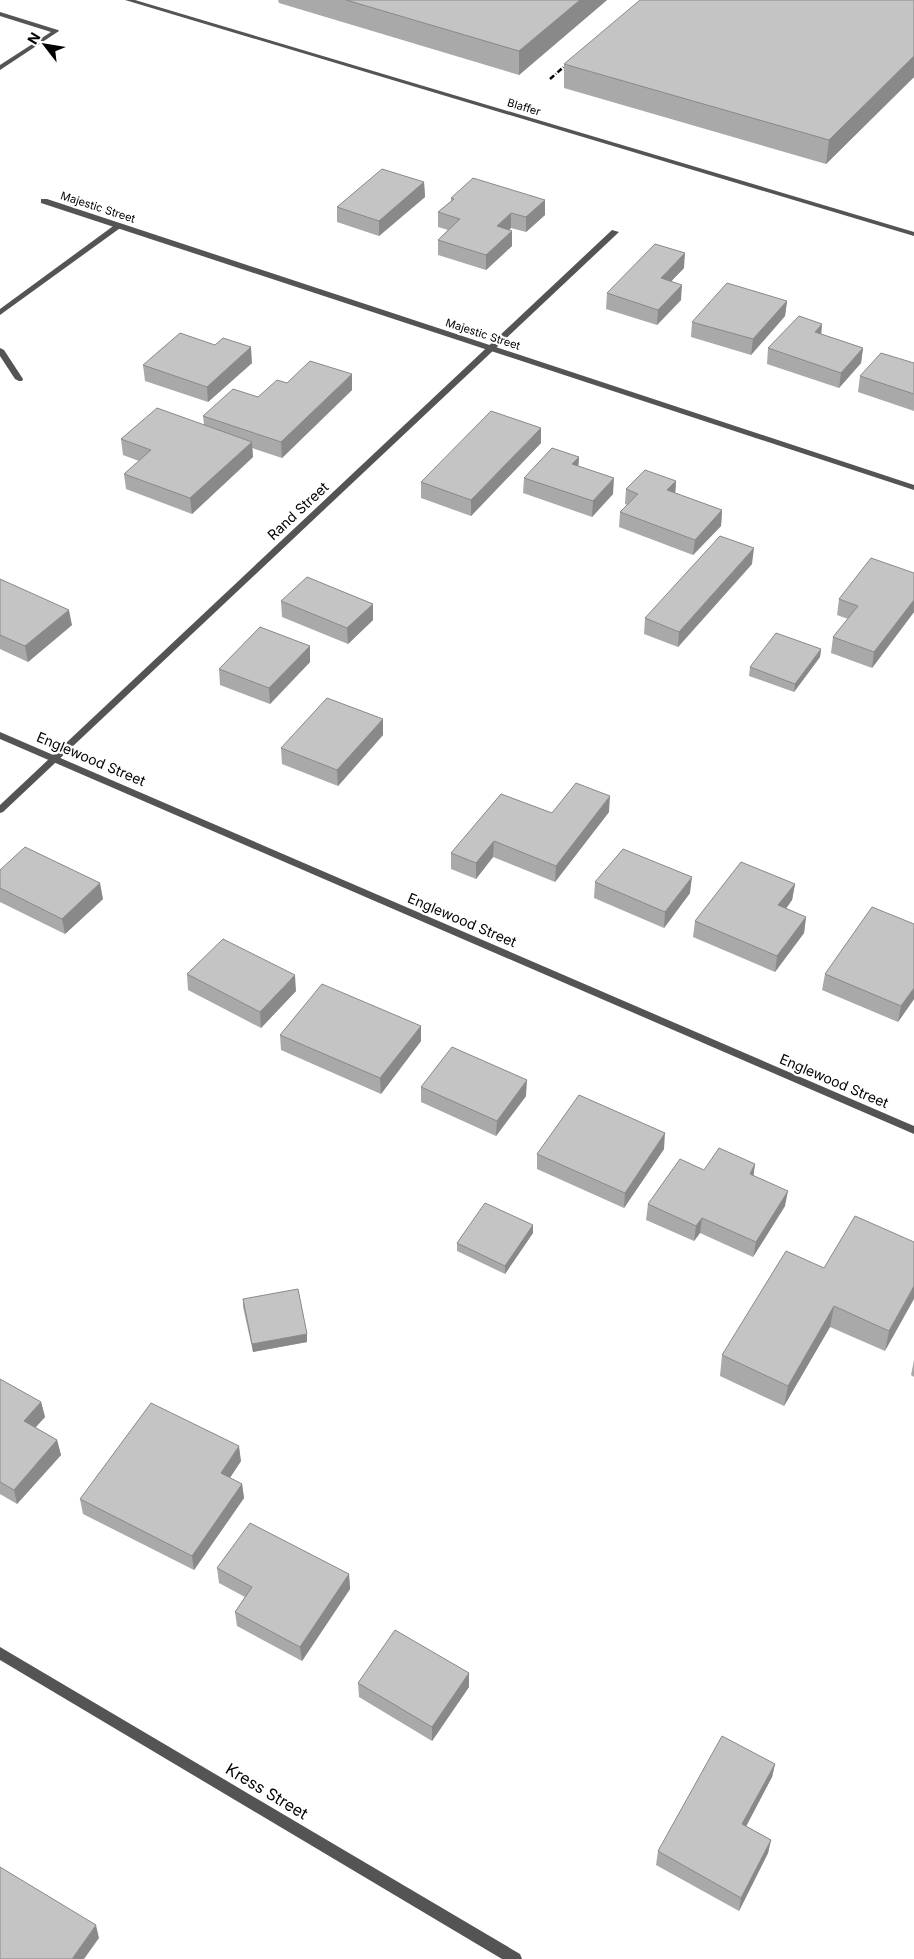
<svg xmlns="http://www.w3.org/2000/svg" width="914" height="1959" font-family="Inter,sans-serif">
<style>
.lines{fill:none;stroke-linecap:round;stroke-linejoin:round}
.service{fill:#545454;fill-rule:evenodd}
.minor{fill:#545454;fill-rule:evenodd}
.tertiary{fill:#545454;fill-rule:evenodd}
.rail{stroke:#000;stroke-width:2.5;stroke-dasharray:5.5 2 0.5 2;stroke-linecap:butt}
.wall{fill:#a9a9a9}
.shaded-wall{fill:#898989}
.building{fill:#c4c4c4;stroke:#898989}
.labels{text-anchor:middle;stroke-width:4.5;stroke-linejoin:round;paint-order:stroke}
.far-street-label{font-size:11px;fill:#000;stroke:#fff}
.street-label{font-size:14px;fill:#000;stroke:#fff}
.near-street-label{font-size:16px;fill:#000;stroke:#fff}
</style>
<rect width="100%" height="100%" fill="#fff"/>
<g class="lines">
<g class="service">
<path d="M0,12L58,30L59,31L0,70V65L51,32L0,16Z"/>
<path d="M116,224L123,226L0,315V309Z"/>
<path d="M0,348L4,350L23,379L22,381H19L15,379L0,356Z"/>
</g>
<g class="minor">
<path d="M41,199H47L914,485V490L41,203Z"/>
<path d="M0,732L914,1126V1134L0,739Z"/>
<path d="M0,1647L520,1954L522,1959H502L0,1660Z"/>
</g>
<g class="tertiary">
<path d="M125,0H135L914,232V236Z"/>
<path d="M612,230L619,232L3,812L0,813V805Z"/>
</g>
<path class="rail" d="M550,79L575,57"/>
</g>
<g class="wall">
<path d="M278,0H607L519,75L279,3Z"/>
<path d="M914,0V77L826,164L564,88V64Z"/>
<path d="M424,182L425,197L379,236L337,222V207Z"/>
<path d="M451,198L545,200V215L526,232L511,228L509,230L512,231V246L486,270L438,255V240L448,230L438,227V212L451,201Z"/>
<path d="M684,268L671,281L681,300L657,325L606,309L607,293Z"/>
<path d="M787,301L785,316L751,355L691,337L692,322Z"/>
<path d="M215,345L252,363L208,402L145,381L143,365Z"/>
<path d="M768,348H863L861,363L839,388L767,364Z"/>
<path d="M914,363V411L858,392L860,376Z"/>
<path d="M287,383L352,390L282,458L252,448L253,457L192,514L126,489L124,474L139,461L123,455L121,439L204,425L203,416L258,397Z"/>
<path d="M541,443L471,516L421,498V482Z"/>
<path d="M579,457L578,466L613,494L592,517L523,493L524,478Z"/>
<path d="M676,481L675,493L722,510L721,526L693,555L619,527L620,512L627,505L625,504L626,489Z"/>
<path d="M752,564L678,647L644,634L645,618Z"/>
<path d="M914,573V612L872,668L831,653L833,637L848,619L837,615L839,599Z"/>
<path d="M0,579L72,625L28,662L0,649Z"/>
<path d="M281,601L373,620L348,644L282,617Z"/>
<path d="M821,649L820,657L794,692L749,676L750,667Z"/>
<path d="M310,662L270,704L220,685L219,669Z"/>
<path d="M383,719V735L338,786L282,764L281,748Z"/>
<path d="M609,812L555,882L493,857L476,879L451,869V853L552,813Z"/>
<path d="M0,870L103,899L65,934L0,902Z"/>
<path d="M595,882L690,893L664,928L594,898Z"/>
<path d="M795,884L792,900L786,909L806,917L804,933L775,972L693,937L695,921Z"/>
<path d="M187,974L296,991L261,1028L188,990Z"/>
<path d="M825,974L914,999L898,1022L822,990Z"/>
<path d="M421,1026V1041L381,1094L281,1050L280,1035Z"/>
<path d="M421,1087L526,1096L496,1136L421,1102Z"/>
<path d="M664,1149L624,1208L537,1169V1154Z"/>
<path d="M755,1164L753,1175L785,1206L753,1257L700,1233L694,1241L646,1220L648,1204L704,1170Z"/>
<path d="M533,1225V1233L505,1274L457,1251V1243Z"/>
<path d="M914,1242L885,1351L830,1327L784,1406L720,1376L722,1355Z"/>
<path d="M243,1299L307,1334V1342L253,1352L243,1307Z"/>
<path d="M914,1360V1377L911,1375Z"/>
<path d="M0,1379L41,1402L45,1417L35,1427L57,1440L61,1455L17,1504L0,1494Z"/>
<path d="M241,1461L230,1478L242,1484L244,1498L194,1570L83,1514L80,1499Z"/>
<path d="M217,1568L349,1574L350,1589L302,1661L237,1626L235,1612L245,1597L219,1583Z"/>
<path d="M469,1673V1687L432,1741L359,1697L358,1683Z"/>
<path d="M775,1764L772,1777L746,1826L771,1840L768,1853L739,1911L656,1865L658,1851Z"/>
</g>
<g class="shaded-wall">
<path d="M580,0H607L519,75V51Z"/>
<path d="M914,56V77L826,164L829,140Z"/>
<path d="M424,182L425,197L379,236V221Z"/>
<path d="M545,200V215L526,232V217Z"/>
<path d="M511,213V228L497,241V226Z"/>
<path d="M512,231V246L486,270V255Z"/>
<path d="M685,253L684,268L660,293L661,278Z"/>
<path d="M682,285L681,300L657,325L658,310Z"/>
<path d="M787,301L785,316L751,355L753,339Z"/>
<path d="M822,324L821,339L815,332Z"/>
<path d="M251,347L252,363L208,402L207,387Z"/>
<path d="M863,348L861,363L839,388L841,373Z"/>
<path d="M352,374V390L282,458L281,442Z"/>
<path d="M541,428V443L471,516V500Z"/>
<path d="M252,442L253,457L192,514L190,498Z"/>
<path d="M579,457L578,472L572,464Z"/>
<path d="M614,478L613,494L592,517L593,501Z"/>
<path d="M676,481L675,497L667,490Z"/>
<path d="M722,510L721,526L693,555L695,540Z"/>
<path d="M754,548L752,564L678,647L679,632Z"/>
<path d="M914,600V612L872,668L874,652Z"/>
<path d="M373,604V620L348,644L347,628Z"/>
<path d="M69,610L72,625L28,662L25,646Z"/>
<path d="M310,646V662L270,704L269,688Z"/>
<path d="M821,649L820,657L794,692L795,684Z"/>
<path d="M383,719V735L338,786L337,770Z"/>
<path d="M610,796L609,812L555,882L556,866Z"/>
<path d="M494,841L493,857L476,879V863Z"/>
<path d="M692,877L690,893L664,928L665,912Z"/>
<path d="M100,883L103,899L65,934L62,919Z"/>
<path d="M795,884L792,900L776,921L778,905Z"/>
<path d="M806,917L804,933L775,972L777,956Z"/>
<path d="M295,975L296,991L261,1028L260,1012Z"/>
<path d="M914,988V999L898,1022L901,1006Z"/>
<path d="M421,1026V1041L381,1094L380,1078Z"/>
<path d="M527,1080L526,1096L496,1136L497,1121Z"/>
<path d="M665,1133L664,1149L624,1208L625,1193Z"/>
<path d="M755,1164L753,1180L750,1174Z"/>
<path d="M788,1191L785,1206L753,1257L756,1242Z"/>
<path d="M702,1218L700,1233L694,1241L696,1226Z"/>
<path d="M533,1225V1233L505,1274V1266Z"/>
<path d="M914,1286V1299L885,1351L889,1331Z"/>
<path d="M834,1306L830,1327L784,1406L788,1386Z"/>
<path d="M307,1334V1342L253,1352L252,1344Z"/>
<path d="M41,1402L45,1417L28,1436L24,1421Z"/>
<path d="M57,1440L61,1455L17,1504L14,1490Z"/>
<path d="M239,1446L241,1461L223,1488L221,1473Z"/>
<path d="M242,1484L244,1498L194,1570L192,1556Z"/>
<path d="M349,1574L350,1589L302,1661L300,1647Z"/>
<path d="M469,1673V1687L432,1741V1727Z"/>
<path d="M775,1764L772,1777L740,1838L742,1824Z"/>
<path d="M771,1840L768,1853L739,1911L741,1898Z"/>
<path d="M96,1925L99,1938L84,1959H72Z"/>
</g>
<g class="building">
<path d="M346,0H580L519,51Z"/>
<path d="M640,0H914V56L829,140L564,64Z"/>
<path d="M382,169L424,182L379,221L337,207Z"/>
<path d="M473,178L545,200L526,217L511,213L497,226L512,231L486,255L438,240L460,219L438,212L454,199L451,198Z"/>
<path d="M655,244L685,253L661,278L682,285L658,310L607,293Z"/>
<path d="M727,283L787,301L753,339L692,322Z"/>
<path d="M799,316L822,324L815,332L863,348L841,373L768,348Z"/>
<path d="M180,333L215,345L223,338L251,347L207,387L143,365Z"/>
<path d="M881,353L914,363V394L860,376Z"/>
<path d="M310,361L352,374L281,442L203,416L233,389L258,397L277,380L287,383Z"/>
<path d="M157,408L252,442L190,498L124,474L151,450L121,439Z"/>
<path d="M491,411L541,428L471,500L421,482Z"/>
<path d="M552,448L579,457L572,464L614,478L593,501L524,478Z"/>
<path d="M645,470L676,481L667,490L722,510L695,540L620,512L638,494L626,489Z"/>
<path d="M720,536L754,548L679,632L645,618Z"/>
<path d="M871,558L914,573V600L874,652L833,637L858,606L839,599Z"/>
<path d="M307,577L373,604L347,628L281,601Z"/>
<path d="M0,579L69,610L25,646L0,635Z"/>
<path d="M260,627L310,646L269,688L219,669Z"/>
<path d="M776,633L821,649L795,684L750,667Z"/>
<path d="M327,698L383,719L337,770L281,748Z"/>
<path d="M576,783L610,796L556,866L494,841L476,863L451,853L501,794L552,813Z"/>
<path d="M25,847L100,883L62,919L0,888V870Z"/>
<path d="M623,849L692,877L665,912L595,882Z"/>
<path d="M741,862L795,884L778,905L806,917L777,956L695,921Z"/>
<path d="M872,907L914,924V988L901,1006L825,974Z"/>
<path d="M223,939L295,975L260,1012L187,974Z"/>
<path d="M322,984L421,1026L380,1078L280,1035Z"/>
<path d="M452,1047L527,1080L497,1121L421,1087Z"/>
<path d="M579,1095L665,1133L625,1193L537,1154Z"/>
<path d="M719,1148L755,1164L750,1174L788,1191L756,1242L702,1218L696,1226L648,1204L680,1159L704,1170Z"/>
<path d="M485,1203L533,1225L505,1266L457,1243Z"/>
<path d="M855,1216L914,1242V1286L889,1331L834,1306L788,1386L722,1355L786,1251L824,1268Z"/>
<path d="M298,1289L307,1334L252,1344L243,1299Z"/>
<path d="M0,1379L41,1402L24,1421L57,1440L14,1490L0,1482Z"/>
<path d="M151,1403L239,1446L221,1473L242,1484L192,1556L80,1499Z"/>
<path d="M250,1523L349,1574L300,1647L235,1612L252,1587L217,1568Z"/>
<path d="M395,1630L469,1673L432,1727L358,1683Z"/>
<path d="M722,1736L775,1764L742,1824L771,1840L741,1898L658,1851Z"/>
<path d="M0,1867L96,1925L72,1959H0Z"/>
</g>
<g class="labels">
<g class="far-street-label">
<text transform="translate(524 107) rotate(17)" y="4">Blaffer</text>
<text transform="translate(98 207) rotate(18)" y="4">Majestic Street</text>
<text transform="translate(483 334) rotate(18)" y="4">Majestic Street</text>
</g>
<g class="street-label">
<text transform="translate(298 511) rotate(-43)" y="5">Rand Street</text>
<text transform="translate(91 759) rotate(23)" y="5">Englewood Street</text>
<text transform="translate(462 920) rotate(23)" y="5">Englewood Street</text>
<text transform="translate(834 1081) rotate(23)" y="5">Englewood Street</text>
</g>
<g class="near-street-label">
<text transform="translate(267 1791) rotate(31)" y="6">Kress Street</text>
</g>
</g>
<g transform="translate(45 45) rotate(301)" stroke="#ffffff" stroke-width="4" paint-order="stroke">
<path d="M0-4L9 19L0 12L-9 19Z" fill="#000000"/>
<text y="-8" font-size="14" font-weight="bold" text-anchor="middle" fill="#000000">N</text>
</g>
</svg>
